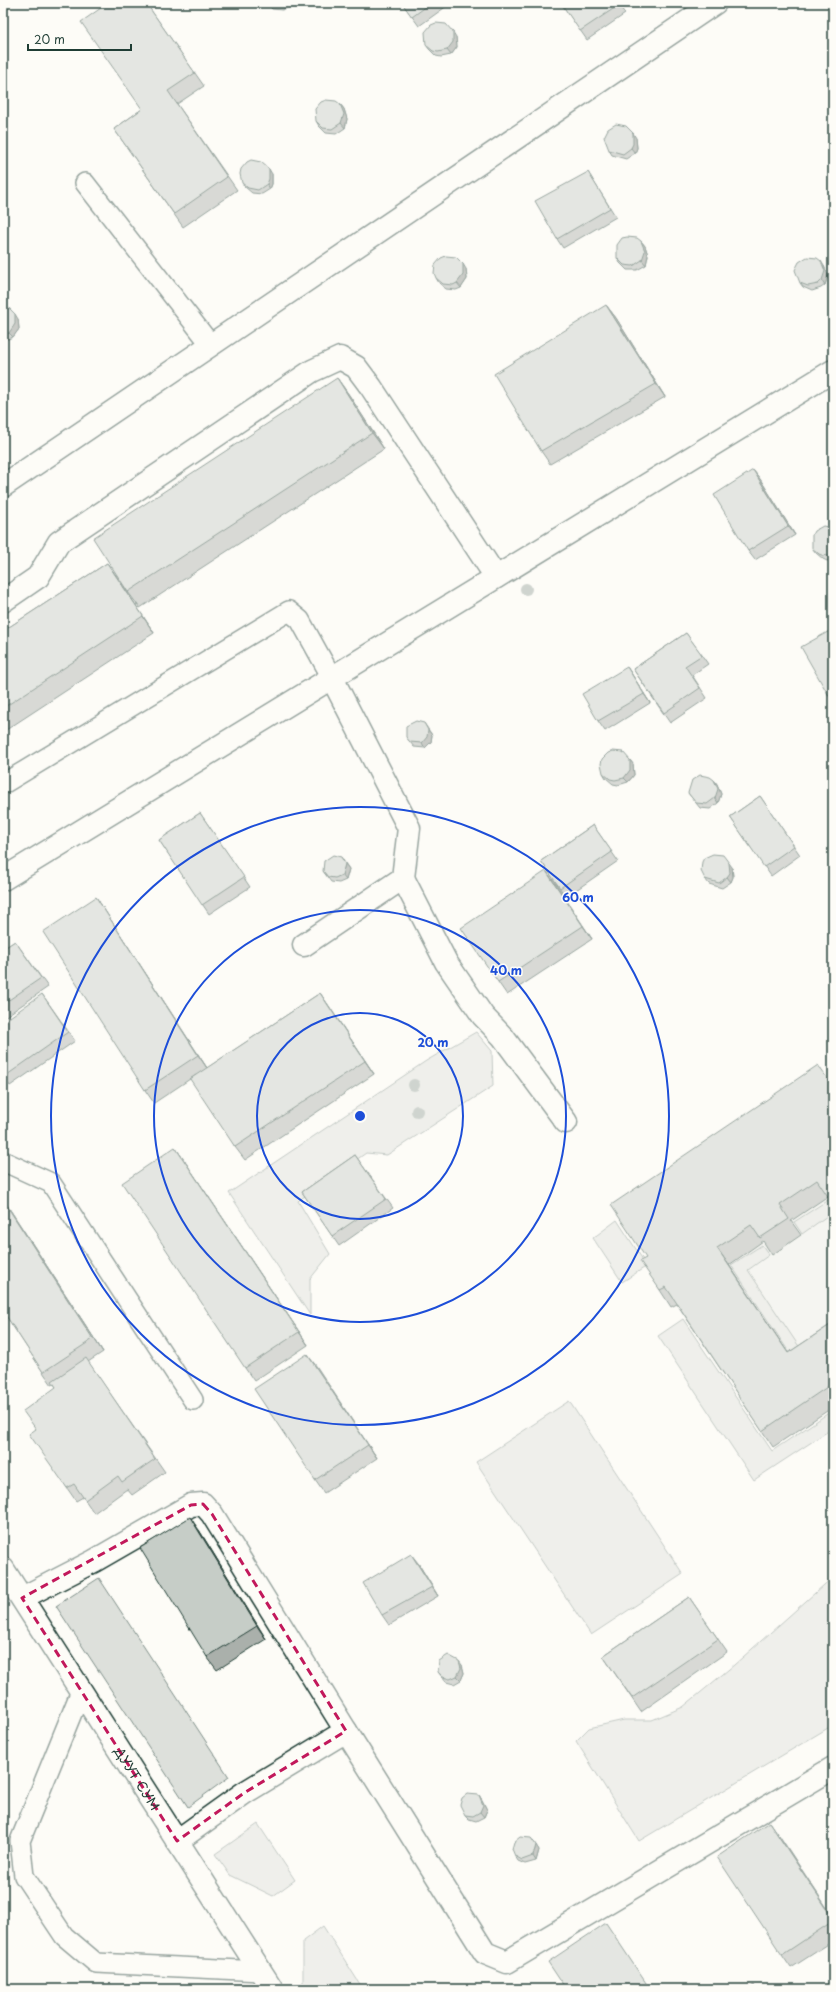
<svg xmlns="http://www.w3.org/2000/svg" width="836" height="1992" font-family="'Playpen Sans',sans-serif">
<style>
.built{fill:#eceee9}
.grass{fill:#dde0db;stroke:#7e8e88}
.lines{fill:none;stroke-linecap:round;stroke-linejoin:round}
.lane-casing{stroke:#1f3d34;stroke-width:22}
.street-casing{stroke:#1f3d34;stroke-width:25}
.secondary-casing{stroke:#1f3d34;stroke-width:25}
.lane{stroke:#fdfcf7;stroke-width:19}
.street{stroke:#fdfcf7;stroke-width:22}
.secondary{stroke:#fdfcf7;stroke-width:22}
.tree{fill:#98a59e}
.wall{fill:#aab0ab;stroke:#1f3d34}
.shaded-wall{fill:#8b908b;stroke:#1f3d34}
.building{fill:#c6cdc7;stroke:#1f3d34}
.marked{fill:none;stroke:#c2185b;stroke-width:3;stroke-dasharray:8 5;stroke-linejoin:round}
.ring{fill:none;stroke:#1d4ed8;stroke-width:2}
.labels{text-anchor:middle;stroke-width:3;stroke-linejoin:round;paint-order:stroke}
.street-label{font-size:13px;fill:#1f3d34;stroke:#fdfcf7}
.centre{fill:#1d4ed8;stroke:#fdfcf7;stroke-width:2}
.ring-label{font-size:12px;text-anchor:middle;font-weight:bold;fill:#1d4ed8;stroke:#fdfcf7;stroke-width:3;stroke-linejoin:round;paint-order:stroke}
</style>
<rect width="100%" height="100%" fill="#fdfcf7"/>
<filter id="ink" filterUnits="userSpaceOnUse"><feTurbulence type="fractalNoise" baseFrequency=".025" numOctaves="2"/><feDisplacementMap in="SourceGraphic" scale="8" xChannelSelector="R" yChannelSelector="G"/><feConvolveMatrix kernelMatrix="1 2 1 2 8 2 1 2 1" color-interpolation-filters="sRGB"/></filter>
<g filter="url(#ink)">
<path class="built" d="M833,1087V1407L773,1447L677,1304Z"/>
<g class="grass">
<path d="M476,1032L492,1051L493,1086L387,1155L366,1153L298,1201L330,1254L310,1279V1315L229,1193L426,1061Z"/>
<path d="M828,1200L833,1207V1225L827,1216L802,1234L794,1222Z"/>
<path d="M617,1220L647,1266L622,1282L593,1238Z"/>
<path d="M762,1245L769,1255L748,1270L802,1351L799,1367L731,1265Z"/>
<path d="M683,1319L772,1451L830,1412L833,1416V1428L754,1480L658,1336Z"/>
<path d="M569,1401L683,1574L591,1635L476,1462Z"/>
<path d="M833,1577V1725L639,1841L576,1741L589,1728L624,1720H652L683,1707L734,1665Z"/>
<path d="M99,1578L229,1777L188,1807L56,1606Z"/>
<path d="M258,1824L295,1880L273,1896L230,1875L215,1854Z"/>
<path d="M323,1926L363,1989H303V1941Z"/>
</g>
<g class="lines">
<defs>
<g id="lane">
<path d="M85,183L211,345"/>
<path d="M3,784L289,611L300,620L332,678"/>
<path d="M3,1161L51,1183L193,1400"/>
<path d="M81,1691L20,1841L24,1876L64,1936L96,1963L261,1971"/>
</g>
<g id="street">
<path d="M3,486L715,3"/>
<path d="M3,601L38,577L59,542L312,371L340,358L356,367L371,387L496,577"/>
<path d="M403,878L446,962L483,1016L503,1037L566,1122"/>
<path d="M3,879L833,371"/>
<path d="M304,945L403,878L409,828L332,678"/>
<path d="M22,1598L94,1561L191,1505L203,1504L212,1514L346,1731L244,1793L177,1841"/>
<path d="M346,1731L485,1953L507,1962L833,1768"/>
</g>
<g id="secondary">
<path id="s1" d="M3,1569L272,1989"/>
</g>
</defs>
<use href="#lane" class="lane-casing"/>
<use href="#street" class="street-casing"/>
<use href="#secondary" class="secondary-casing"/>
<use href="#lane" class="lane"/>
<use href="#street" class="street"/>
<use href="#secondary" class="secondary"/>
</g>
<g class="tree">
<circle cx="526" cy="589" r="6"/>
<circle cx="414" cy="1085" r="6"/>
<circle cx="417" cy="1111" r="6"/>
</g>
<g class="wall">
<path d="M105,3H146L204,86L177,104L237,190L183,227L114,129L142,109L106,5Z"/>
<path d="M266,3H291L287,8L282,10L272,9Z"/>
<path d="M402,3H451L419,26Z"/>
<path d="M561,3H618L625,14L587,40Z"/>
<path d="M456,37L457,47L451,55L441,57L436,56L429,49L426,45Z"/>
<path d="M340,104L344,109L347,119L345,128L336,134L326,133L319,126L316,121Z"/>
<path d="M636,138L637,148L635,153L626,159L612,155L609,150Z"/>
<path d="M588,172L594,182L616,217L563,248L557,239Z"/>
<path d="M272,174V184L270,189L262,194L252,193L245,187L242,183Z"/>
<path d="M641,241L645,246L648,255L646,265L637,270H627L620,263L617,258Z"/>
<path d="M824,266L828,275L825,285L821,288L812,291L803,287L800,283Z"/>
<path d="M466,269L467,279L461,288L456,290L446,289L439,283L436,278Z"/>
<path d="M606,305L616,318L665,397L550,464L541,451Z"/>
<path d="M3,306L18,319L19,329L13,337L8,339H3Z"/>
<path d="M337,378L349,395L384,449L140,608L128,592Z"/>
<path d="M753,470L760,479L795,535L755,560L748,551Z"/>
<path d="M833,528V559L827,561L823,559L816,553L812,548Z"/>
<path d="M107,563L154,633L3,732V631Z"/>
<path d="M686,633L708,664L692,675L707,698L670,723L633,669Z"/>
<path d="M627,667L650,703L605,731L598,721Z"/>
<path d="M424,723L432,735L431,742L425,748L414,747L406,737Z"/>
<path d="M630,760L633,764L634,775L628,782L618,785L613,784L606,778L603,773Z"/>
<path d="M714,780L717,784L721,794L718,803L710,809L700,808L688,793Z"/>
<path d="M760,796L800,855L771,876L730,817Z"/>
<path d="M200,813L250,887L209,914L159,840Z"/>
<path d="M593,825L618,861L566,897L541,861Z"/>
<path d="M341,857L349,869L346,880L339,883L331,882L323,871Z"/>
<path d="M732,867L733,877L731,882L722,888L709,884L705,879Z"/>
<path d="M546,871L592,939L507,995L498,982Z"/>
<path d="M96,897L105,911L207,1068L320,993L374,1074L245,1160L235,1147L196,1075L154,1103L145,1090Z"/>
<path d="M15,941L48,987L3,1018V949Z"/>
<path d="M42,994L75,1041L10,1086L3,1076Z"/>
<path d="M818,1065L828,1196L791,1221L801,1235L772,1255L763,1241L729,1265L788,1353L833,1323V1407L773,1447L677,1304L671,1307L660,1290L646,1258Z"/>
<path d="M175,1147L308,1345L254,1381L245,1368Z"/>
<path d="M355,1155L393,1208L339,1246L302,1192Z"/>
<path d="M3,1199L103,1352L88,1362L165,1472L132,1495L127,1489L94,1513L83,1497L76,1501L67,1488L36,1429L56,1387L54,1384L52,1385L43,1372L3,1311Z"/>
<path d="M307,1354L377,1458L324,1493L315,1480Z"/>
<path d="M199,1530L266,1639L217,1670L207,1657Z"/>
<path d="M418,1563L438,1596L389,1625L382,1615Z"/>
<path d="M689,1597L727,1652L641,1712L603,1656Z"/>
<path d="M462,1665L464,1673L461,1680L454,1684L446,1682L438,1672Z"/>
<path d="M479,1795L482,1800L487,1810L484,1817L476,1821L469,1819L465,1815Z"/>
<path d="M779,1835L833,1917V1941L791,1968L782,1955Z"/>
<path d="M531,1838L539,1850L536,1861L525,1864L518,1861L515,1856Z"/>
</g>
<g class="shaded-wall">
<path d="M284,3H291L287,8Z"/>
<path d="M453,32L456,37L457,47L451,55L447,50Z"/>
<path d="M340,104L344,109L347,119L345,128L341,123Z"/>
<path d="M633,133L636,138L637,148L635,153L631,148Z"/>
<path d="M269,169L272,174V184L270,189L267,184Z"/>
<path d="M641,241L645,246L648,255L646,265L642,260Z"/>
<path d="M821,261L824,266L828,275L825,285L822,280Z"/>
<path d="M463,264L466,269L467,279L461,288L457,283Z"/>
<path d="M606,305L616,318L665,397L656,384Z"/>
<path d="M15,314L18,319L19,329L13,337L9,333Z"/>
<path d="M337,378L349,395L384,449L372,433Z"/>
<path d="M753,470L760,479L795,535L788,526Z"/>
<path d="M107,563L119,579L154,633L143,616Z"/>
<path d="M627,667L633,676L650,703L644,694Z"/>
<path d="M428,730L432,735L431,742L425,748L422,743Z"/>
<path d="M630,760L633,764L634,775L628,782L624,778Z"/>
<path d="M714,780L717,784L721,794L718,803L715,798Z"/>
<path d="M729,863L732,867L733,877L731,882L727,877Z"/>
<path d="M345,864L349,869L346,880L342,875Z"/>
<path d="M546,871L556,884L592,939L583,926Z"/>
<path d="M96,897L105,911L207,1068L198,1055Z"/>
<path d="M320,993L329,1006L374,1074L365,1061Z"/>
<path d="M175,1147L184,1160L308,1345L299,1332Z"/>
<path d="M3,1199L103,1352L3,1200Z"/>
<path d="M717,1248L729,1265L799,1369L788,1353Z"/>
<path d="M307,1354L317,1367L377,1458L368,1445Z"/>
<path d="M190,1517L199,1530L266,1639L257,1626Z"/>
<path d="M411,1554L418,1563L438,1596L432,1587Z"/>
<path d="M459,1661L462,1665L464,1673L461,1680L457,1676Z"/>
<path d="M479,1795L482,1800L487,1810L484,1817L480,1812Z"/>
<path d="M769,1822L833,1917V1918Z"/>
<path d="M536,1845L539,1850L536,1861L533,1856Z"/>
</g>
<g class="building">
<path d="M108,3H146L195,73L168,91L227,177L174,214L114,129L142,109L81,22Z"/>
<path d="M268,3H284L279,5L269,4Z"/>
<path d="M402,3H431L412,17Z"/>
<path d="M561,3H618L619,5L580,31Z"/>
<path d="M436,23L446,24L453,32V42L447,50L438,52L433,51L426,45L425,32L431,25Z"/>
<path d="M833,65V82L831,80V67Z"/>
<path d="M326,100L336,101L340,104L344,114L341,123L332,129L323,128L316,121L315,109L321,102Z"/>
<path d="M616,124L626,126L633,133V144L631,148L623,154L609,150L604,137L608,129Z"/>
<path d="M251,160L261,162L269,169V179L267,184L258,190L248,188L242,183L240,174L241,169L247,162Z"/>
<path d="M588,172L610,208L557,239L535,201Z"/>
<path d="M627,237L637,238L641,241L645,251L642,260L633,266L624,265L617,258V245L622,238Z"/>
<path d="M446,256L456,257L463,264V275L457,283L453,285L443,284L436,278L434,273L435,265L441,258Z"/>
<path d="M807,257L817,258L821,261L825,271L822,280L818,284L808,286L800,283L795,270L799,262Z"/>
<path d="M606,305L656,384L541,451L494,374Z"/>
<path d="M3,306L8,307L15,314V324L9,333L5,334H3Z"/>
<path d="M337,378L372,433L128,592L93,538Z"/>
<path d="M753,470L788,526L748,551L714,495Z"/>
<path d="M823,526L833,528V553L824,556L819,554L812,548V535L814,531Z"/>
<path d="M107,563L143,616L3,708V631Z"/>
<path d="M833,629V703L801,647Z"/>
<path d="M686,633L702,655L685,666L700,688L664,713L633,669Z"/>
<path d="M627,667L644,694L598,721L582,694Z"/>
<path d="M416,721L424,723L428,730L427,737L422,743L410,742L406,737V726Z"/>
<path d="M613,751L623,752L630,760V770L624,778L615,780L610,779L603,773L601,764L602,759L608,753Z"/>
<path d="M700,775L710,777L714,780L718,789L715,798L707,804L696,803L688,793L692,780Z"/>
<path d="M760,796L794,846L764,867L730,817Z"/>
<path d="M200,813L244,877L202,905L159,840Z"/>
<path d="M593,825L612,852L560,888L541,861Z"/>
<path d="M713,854L723,855L729,863L730,873L727,877L719,883L705,879L701,871L702,862L704,858Z"/>
<path d="M333,855L341,857L345,864L342,875L335,878L328,877L323,871L324,861Z"/>
<path d="M546,871L583,926L498,982L461,928Z"/>
<path d="M96,897L198,1055L145,1090L43,932Z"/>
<path d="M15,941L41,978L3,1004V949Z"/>
<path d="M320,993L365,1061L235,1147L190,1079Z"/>
<path d="M42,994L68,1032L4,1077L3,1076V1022Z"/>
<path d="M818,1065L833,1087V1204L817,1180L780,1205L789,1219L760,1238L751,1225L717,1248L788,1353L833,1323V1383L762,1431L666,1287L660,1290L640,1261L646,1258L611,1205Z"/>
<path d="M175,1147L299,1332L245,1368L122,1183Z"/>
<path d="M355,1155L386,1199L332,1236L302,1192Z"/>
<path d="M3,1200L93,1339L43,1372L3,1311Z"/>
<path d="M307,1354L368,1445L315,1480L254,1389Z"/>
<path d="M86,1358L155,1459L122,1482L118,1476L85,1500L74,1484L67,1488L29,1434L36,1429L23,1411L56,1387L52,1381Z"/>
<path d="M190,1517L257,1626L207,1657L140,1548Z"/>
<path d="M411,1554L432,1587L382,1615L363,1583Z"/>
<path d="M689,1597L718,1639L632,1698L603,1656Z"/>
<path d="M448,1655L459,1661L461,1668L457,1676L450,1679L443,1677L438,1672L439,1661Z"/>
<path d="M467,1794L479,1795L483,1805L480,1812L473,1816L465,1815L460,1805L462,1798Z"/>
<path d="M769,1822L833,1918V1921L782,1955L717,1857Z"/>
<path d="M520,1837L531,1838L536,1845L533,1856L522,1860L515,1856L512,1849L514,1842Z"/>
<path d="M606,1923L650,1989H566L548,1962Z"/>
<path d="M833,1953V1962L829,1956Z"/>
<path d="M754,1985L756,1989H747Z"/>
</g>
</g>
<path d="M0 0H836V1992H0ZM203,1504L212,1514L346,1731L244,1793L177,1841L22,1598L191,1505Z" fill="#fdfcf7" fill-opacity=".55" fill-rule="evenodd"/>
<path class="marked" d="M203,1504L212,1514L346,1731L244,1793L177,1841L22,1598L191,1505Z"/>
<g class="ring">
<circle cx="360" cy="1116" r="103"/>
<circle cx="360" cy="1116" r="206"/>
<circle cx="360" cy="1116" r="309"/>
</g>
<g class="labels">
<g class="street-label">
<text dy="5" stroke="none"><textPath href="#s1" startOffset="249">ДУУТ СУМ</textPath></text>
</g>
</g>
<circle cx="360" cy="1116" r="6" class="centre"/>
<g class="ring-label">
<text x="578" y="902">60 m</text>
<text x="506" y="975">40 m</text>
<text x="433" y="1047">20 m</text>
</g>
<rect width="836" height="1992" fill="none" stroke="#fdfcf7" stroke-width="16"/>
<rect x="8" y="8" width="820" height="1976" fill="none" stroke="#1f3d34" stroke-width="1.5" filter="url(#ink)"/>
<path d="M28 44v6h103v-6" fill="none" stroke="#1f3d34" stroke-width="2"/>
<text x="34" y="44" font-size="12" fill="#1f3d34" stroke="#fdfcf7" stroke-width="3" paint-order="stroke">20 m</text>
</svg>
